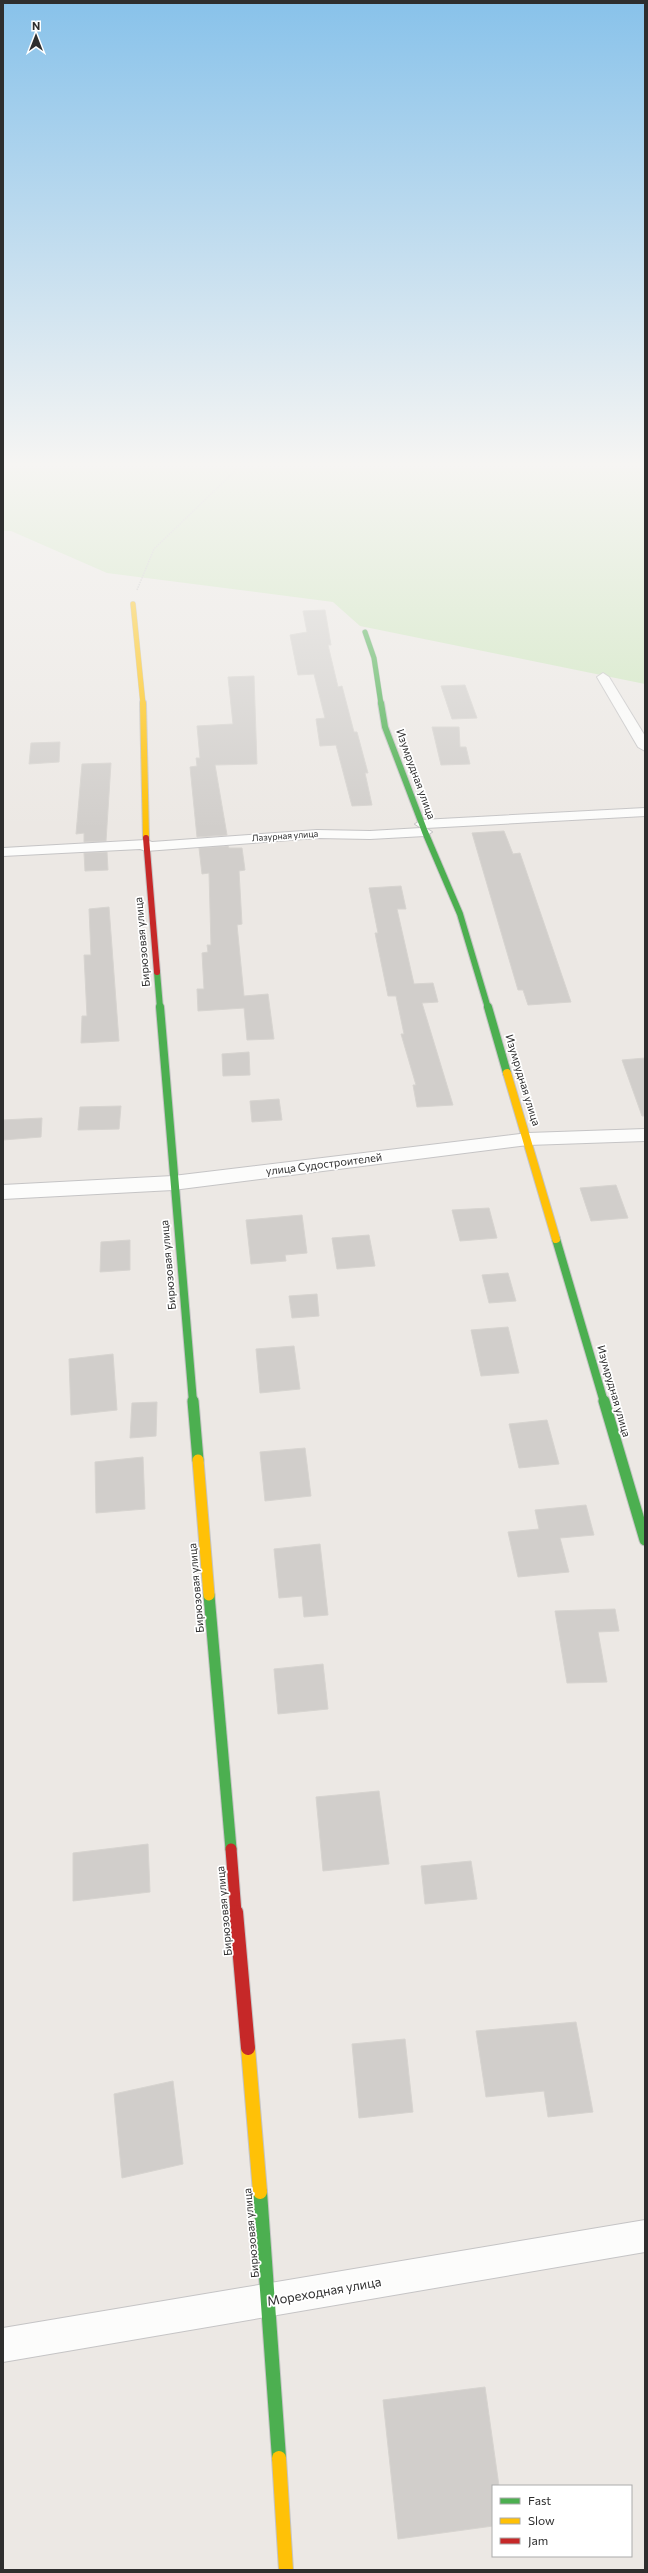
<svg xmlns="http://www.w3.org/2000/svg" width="648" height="2573" font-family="Commissioner,sans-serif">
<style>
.green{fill:#cee6be}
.building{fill:#d1cecb;stroke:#d7d4d0}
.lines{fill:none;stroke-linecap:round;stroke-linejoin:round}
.street-casing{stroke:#c5c4c5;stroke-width:2}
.fast-far4-casing{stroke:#c5c4c5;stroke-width:6}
.fast-far3-casing{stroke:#c5c4c5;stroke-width:8}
.fast-far2-casing{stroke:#c5c4c5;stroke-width:10}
.fast-far1-casing{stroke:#c5c4c5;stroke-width:13}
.fast-casing{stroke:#c5c4c5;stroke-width:16}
.slow-far4-casing{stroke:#c5c4c5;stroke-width:6}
.slow-far3-casing{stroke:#c5c4c5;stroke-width:8}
.slow-far2-casing{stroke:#c5c4c5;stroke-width:10}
.slow-far1-casing{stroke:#c5c4c5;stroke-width:13}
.slow-casing{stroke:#c5c4c5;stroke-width:16}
.jam-far2-casing{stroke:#c5c4c5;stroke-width:8}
.jam-far1-casing{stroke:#c5c4c5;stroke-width:13}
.jam-casing{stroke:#c5c4c5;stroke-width:16}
.path{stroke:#c9c9c8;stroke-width:1.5;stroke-dasharray:1.5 1;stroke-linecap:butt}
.street{fill:#fcfcfb;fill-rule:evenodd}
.fast-far4{stroke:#4caf50;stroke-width:5}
.fast-far3{stroke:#4caf50;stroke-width:6}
.fast-far2{stroke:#4caf50;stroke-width:8}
.fast-far1{stroke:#4caf50;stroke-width:11}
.fast{stroke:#4caf50;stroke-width:14}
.slow-far4{stroke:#ffc107;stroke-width:5}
.slow-far3{stroke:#ffc107;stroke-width:6}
.slow-far2{stroke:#ffc107;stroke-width:8}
.slow-far1{stroke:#ffc107;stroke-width:11}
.slow{stroke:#ffc107;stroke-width:14}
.jam-far2{stroke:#c62828;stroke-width:6}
.jam-far1{stroke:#c62828;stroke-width:11}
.jam{stroke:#c62828;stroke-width:14}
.labels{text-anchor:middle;stroke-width:3.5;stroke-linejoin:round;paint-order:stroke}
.far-street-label{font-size:9px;fill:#2e2e2e;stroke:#fff}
.street-label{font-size:11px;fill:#2e2e2e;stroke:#fff}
.near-street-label{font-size:13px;fill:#2e2e2e;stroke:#fff}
</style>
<rect width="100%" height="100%" fill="#ece8e4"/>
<path class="green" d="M3,468H645V684L360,626L333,602L107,573L11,531H3Z"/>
<g class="building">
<path d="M325,610L331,645H328L338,687L342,686L354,732H357L368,773H365L372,805L352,806L336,745L320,746L316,719L325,718L314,674L298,675L290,635L307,632L303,611Z"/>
<path d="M254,676L257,764L215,765L227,835L197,837L190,767L197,766L196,758H200L197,726L233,724L228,677Z"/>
<path d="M465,685L477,718L452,719L441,686Z"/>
<path d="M432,727H459L460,747H466L470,764L441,765Z"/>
<path d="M60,742L59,762L29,764L31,743Z"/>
<path d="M111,763L106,841L84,842V833L76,834L82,764Z"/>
<path d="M504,831L513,854L520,853L571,1002L528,1005L523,990H518L472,833Z"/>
<path d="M228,846L229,848H242L245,870L239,871L242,924L237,925L244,996L268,994L274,1039L247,1040L244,1008L198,1011L197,989H204L202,953L208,952L207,945H211L209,873L202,874L199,848Z"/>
<path d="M107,852L108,870L85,871L84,853Z"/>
<path d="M401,886L406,909H397L414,984L433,983L438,1002L422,1003L453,1105L417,1107L413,1085H416L401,1034H404L396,996H388L375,933H378L369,888Z"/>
<path d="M109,907L119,1041L81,1043L82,1016H87L84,955H91L89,909Z"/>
<path d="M249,1052L250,1075L223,1076L222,1054Z"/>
<path d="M645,1058V1116H642L622,1060Z"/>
<path d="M279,1099L282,1120L252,1122L250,1101Z"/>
<path d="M121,1106L119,1129L78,1130L80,1107Z"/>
<path d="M42,1118L41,1137L3,1140V1120Z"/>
<path d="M616,1185L628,1218L591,1221L580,1188Z"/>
<path d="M489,1208L497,1238L460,1241L452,1210Z"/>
<path d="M302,1215L307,1253L285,1255L286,1261L251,1264L246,1220Z"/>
<path d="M369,1235L375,1266L337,1269L332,1238Z"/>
<path d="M130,1240V1270L100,1272L101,1242Z"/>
<path d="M508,1273L516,1301L489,1303L482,1275Z"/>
<path d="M317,1294L319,1316L292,1318L289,1296Z"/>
<path d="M508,1327L519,1373L481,1376L471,1330Z"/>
<path d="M294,1346L300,1389L260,1393L256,1349Z"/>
<path d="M113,1354L117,1410L71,1415L69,1359Z"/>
<path d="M157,1402L156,1436L130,1438L132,1403Z"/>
<path d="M547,1420L559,1464L519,1468L509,1424Z"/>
<path d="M305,1448L311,1496L265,1501L260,1452Z"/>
<path d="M143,1457L145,1509L96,1513L95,1462Z"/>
<path d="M586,1505L594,1535L560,1538L569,1572L518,1577L508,1532L539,1529L535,1510Z"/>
<path d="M320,1544L328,1615L304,1617L302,1596L279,1598L274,1549Z"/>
<path d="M615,1609L619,1631L598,1632L607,1682L567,1683L555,1611Z"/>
<path d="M323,1664L328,1709L278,1714L274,1669Z"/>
<path d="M379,1791L389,1864L323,1871L316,1797Z"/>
<path d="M148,1844L150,1892L73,1901V1853Z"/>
<path d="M471,1861L477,1899L425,1904L421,1866Z"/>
<path d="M576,2022L593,2112L548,2117L544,2091L486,2097L476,2031Z"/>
<path d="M405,2039L413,2112L359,2118L352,2044Z"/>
<path d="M173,2081L183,2164L122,2178L114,2094Z"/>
<path d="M485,2387L499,2486H493V2526L398,2539L383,2400Z"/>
</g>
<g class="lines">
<defs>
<g id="street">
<path d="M603,673L609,677L645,736V751L638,747L597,677Z"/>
<path d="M645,808V816L426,828L432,832L425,836L370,839L317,838L146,851L140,849L3,856V848L146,840L152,842L317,830L370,831L421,828L415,824L422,820Z"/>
<path d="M645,1129V1141L528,1145L173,1190L3,1199V1185L173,1176L528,1133Z"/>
<path d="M645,2220V2252L3,2362V2328Z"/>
</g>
<path id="fast-far4" d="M365,632L374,658L381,704"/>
<g id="fast-far3">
<path d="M381,703L385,727L425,832L460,914L488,1008"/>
<path d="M157,972L160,1008"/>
</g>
<g id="fast-far2">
<path d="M160,1007L193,1402"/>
<path d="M488,1007L507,1073"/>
<path d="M556,1239L604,1402"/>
</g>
<g id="fast-far1">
<path d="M193,1401L198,1460"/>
<path d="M604,1401L645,1540"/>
<path d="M209,1595L231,1849"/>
</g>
<path id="fast" d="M260,2192L279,2458"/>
<path id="slow-far4" d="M133,604L143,704"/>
<path id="slow-far3" d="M143,703L146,838"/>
<path id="slow-far2" d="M507,1073L556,1239"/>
<path id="slow-far1" d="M198,1460L209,1595"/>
<g id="slow">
<path d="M248,2048L260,2192"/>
<path d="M279,2458L286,2570"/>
</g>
<path id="jam-far2" d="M146,838L157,972"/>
<path id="jam-far1" d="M231,1849L236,1913"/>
<path id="jam" d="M236,1912L248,2048"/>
</defs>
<use href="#street" class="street-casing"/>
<use href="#fast-far4" class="fast-far4-casing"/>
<use href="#fast-far3" class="fast-far3-casing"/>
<use href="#fast-far2" class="fast-far2-casing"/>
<use href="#fast-far1" class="fast-far1-casing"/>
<use href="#fast" class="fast-casing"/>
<use href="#slow-far4" class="slow-far4-casing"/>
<use href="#slow-far3" class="slow-far3-casing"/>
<use href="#slow-far2" class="slow-far2-casing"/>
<use href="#slow-far1" class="slow-far1-casing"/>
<use href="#slow" class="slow-casing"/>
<use href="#jam-far2" class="jam-far2-casing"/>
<use href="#jam-far1" class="jam-far1-casing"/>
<use href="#jam" class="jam-casing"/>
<path class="path" d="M137,590L154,549L238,468"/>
<use href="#street" class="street"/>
<use href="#fast-far4" class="fast-far4"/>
<use href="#fast-far3" class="fast-far3"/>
<use href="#fast-far2" class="fast-far2"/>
<use href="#fast-far1" class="fast-far1"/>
<use href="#fast" class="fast"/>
<use href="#slow-far4" class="slow-far4"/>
<use href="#slow-far3" class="slow-far3"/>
<use href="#slow-far2" class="slow-far2"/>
<use href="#slow-far1" class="slow-far1"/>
<use href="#slow" class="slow"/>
<use href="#jam-far2" class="jam-far2"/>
<use href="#jam-far1" class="jam-far1"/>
<use href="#jam" class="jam"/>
</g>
<linearGradient id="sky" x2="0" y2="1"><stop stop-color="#88c2ea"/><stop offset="0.56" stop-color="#f6f5f3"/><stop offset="1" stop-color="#f6f5f3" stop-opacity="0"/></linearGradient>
<rect width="648" height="829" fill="url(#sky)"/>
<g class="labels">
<g class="far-street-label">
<text transform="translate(285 836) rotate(-4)" y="3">Лазурная улица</text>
</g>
<g class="street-label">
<text transform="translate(416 774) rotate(70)" y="4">Изумрудная улица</text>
<text transform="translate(142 942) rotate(-95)" y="4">Бирюзовая улица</text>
<text transform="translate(523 1080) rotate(73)" y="4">Изумрудная улица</text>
<text transform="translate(324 1164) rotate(-7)" y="4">улица Судостроителей</text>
<text transform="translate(168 1265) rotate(-95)" y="4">Бирюзовая улица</text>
<text transform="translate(614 1391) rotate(74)" y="4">Изумрудная улица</text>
<text transform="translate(196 1588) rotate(-95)" y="4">Бирюзовая улица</text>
<text transform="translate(224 1911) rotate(-95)" y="4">Бирюзовая улица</text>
<text transform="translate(251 2233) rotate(-95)" y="4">Бирюзовая улица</text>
</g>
<g class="near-street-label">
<text transform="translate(324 2291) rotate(-10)" y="5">Мореходная улица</text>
</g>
</g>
<rect width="648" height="2573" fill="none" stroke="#2e2e2e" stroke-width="8"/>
<rect x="492" y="2485" width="140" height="72" fill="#ffffff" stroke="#ababab"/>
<rect x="500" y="2498" width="20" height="6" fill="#4caf50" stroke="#ababab"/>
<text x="528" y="2505" font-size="12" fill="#2e2e2e">Fast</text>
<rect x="500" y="2518" width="20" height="6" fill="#ffc107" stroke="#ababab"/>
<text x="528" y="2525" font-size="12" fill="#2e2e2e">Slow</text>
<rect x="500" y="2538" width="20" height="6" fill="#c62828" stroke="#ababab"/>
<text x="528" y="2545" font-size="12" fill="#2e2e2e">Jam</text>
<g transform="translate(36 36)" stroke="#ffffff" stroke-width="3" paint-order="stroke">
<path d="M0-3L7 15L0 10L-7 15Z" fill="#2e2e2e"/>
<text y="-6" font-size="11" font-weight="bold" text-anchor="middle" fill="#2e2e2e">N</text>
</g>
</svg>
